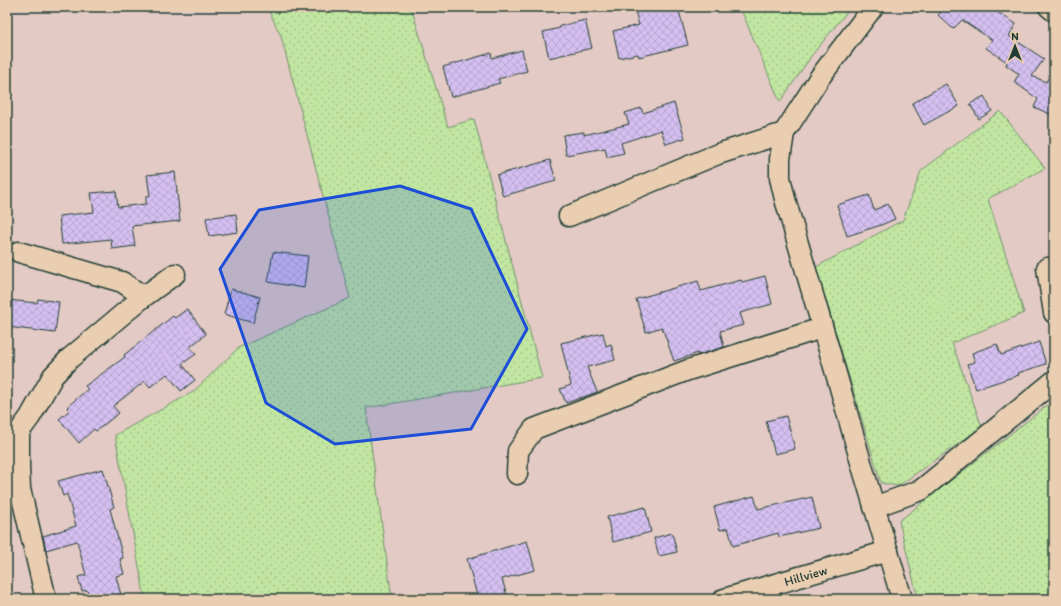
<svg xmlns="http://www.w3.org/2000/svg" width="1061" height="606" font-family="Itim,sans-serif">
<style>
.grass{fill:url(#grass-dots);stroke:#70926a}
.building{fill:url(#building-cross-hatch);stroke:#1f3d34}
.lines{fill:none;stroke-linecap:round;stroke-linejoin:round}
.minor-casing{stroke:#1f3d34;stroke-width:23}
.minor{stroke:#eaceb1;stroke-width:20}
.marked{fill:#1d4ed8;fill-opacity:0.2;stroke:#1d4ed8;stroke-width:3;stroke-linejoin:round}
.labels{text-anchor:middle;stroke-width:3;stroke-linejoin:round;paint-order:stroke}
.street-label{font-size:13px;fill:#1f3d34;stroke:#eaceb1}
</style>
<defs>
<pattern id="grass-dots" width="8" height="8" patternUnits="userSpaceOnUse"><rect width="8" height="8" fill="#c1e6a1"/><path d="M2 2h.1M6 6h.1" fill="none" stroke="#a5c68b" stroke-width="1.8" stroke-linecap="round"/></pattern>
<pattern id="building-cross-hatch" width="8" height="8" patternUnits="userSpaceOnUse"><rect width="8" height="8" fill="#d4bff0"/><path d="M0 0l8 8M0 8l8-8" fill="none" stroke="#b6a5ce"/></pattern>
</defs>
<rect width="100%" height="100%" fill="#e3cac4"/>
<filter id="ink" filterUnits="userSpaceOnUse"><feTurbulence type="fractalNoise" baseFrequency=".025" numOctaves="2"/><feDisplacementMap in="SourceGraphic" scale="8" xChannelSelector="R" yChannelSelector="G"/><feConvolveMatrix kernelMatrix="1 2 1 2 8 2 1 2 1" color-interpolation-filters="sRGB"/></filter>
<g filter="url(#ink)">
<g class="grass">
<path d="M267,7H411L448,127L474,119L542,378L366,408L392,599H145L115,435L193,392L238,348L350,298L281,36Z"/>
<path d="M740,7H851L812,55L780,102Z"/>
<path d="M1000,111L1045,168L988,199L1024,313L952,343L982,427L898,486L881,483L816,267L903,220L921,171Z"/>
<path d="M1054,400V599H918L899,521Z"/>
</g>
<g class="building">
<path d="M634,7H678L688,45L639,57L638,54L619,58L613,31L639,25Z"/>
<path d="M943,7H990L1016,24L1009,36L1044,59L1032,76L1046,82L1054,67V116L1034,107L1038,99L1014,82L1019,74L1006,65L1007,62L986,48L992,40L962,20L953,29L938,15L945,8Z"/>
<path d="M585,20L592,48L549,58L543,32L560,28V26Z"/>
<path d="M522,50L527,71L498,79L500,83L451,97L443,67L491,53L492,58Z"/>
<path d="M946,84L959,106L924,125L912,103Z"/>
<path d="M984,96L992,111L979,119L970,104Z"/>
<path d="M674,103L685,138L666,144L661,130L621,143L624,153L607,157L605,148L566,155L563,135L584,132V135L629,124L625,113L641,108L643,113Z"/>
<path d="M550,160L556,181L503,196L497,175Z"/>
<path d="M175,172L180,221L132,226L135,246L112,249L111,239L62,244L59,216L94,212L91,193L116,191L118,207L146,204V196H150L147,175Z"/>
<path d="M869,195L874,210L888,204L895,219L881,225L847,236L837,205Z"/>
<path d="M236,214L238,232L209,236L206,218Z"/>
<path d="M273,252L308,256L304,288L268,282Z"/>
<path d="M765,276L772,304L740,313L744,325L720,331L724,347L698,355V353L674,361L662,327L646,332L636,299L698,281L701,291L741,280L742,282Z"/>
<path d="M231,289L260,297L253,323L224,314Z"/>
<path d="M38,299L59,302L55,333L7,327V300L37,303Z"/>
<path d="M187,309L206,334L190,347L196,354L182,364L195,380L181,391L167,374L150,387L145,381L113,406L119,413L96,431L94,429L79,443L59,419L70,410L67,407L88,389L85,386L125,357L124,355L173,316L175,318Z"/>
<path d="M603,333L606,346L611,344L615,360L587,367L597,392L566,403L560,389L571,385L561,343Z"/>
<path d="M1039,342L1046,364L1018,373L1019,375L976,389L967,364L975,362L972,353L997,344L1001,355Z"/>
<path d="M786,416L795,449L775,454L766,421Z"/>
<path d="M103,469L114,507L110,509L123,558L120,559L124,574L116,576L121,595L106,599H89L87,590L82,591L78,577L86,575L77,541L46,550L43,536L76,526L67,494L63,496L58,481Z"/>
<path d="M754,496L758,509L812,497L819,528L779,537L778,533L733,546L728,528L720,530L714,507Z"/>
<path d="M645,507L651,532L613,542L607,517Z"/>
<path d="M672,533L677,552L659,556L654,538Z"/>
<path d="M527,541L535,570L502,579L508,599H478L467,559Z"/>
</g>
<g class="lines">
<defs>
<g id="minor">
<path d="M873,7L820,77L784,133L780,159V178L785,199L839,384L862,466L902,599"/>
<path d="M1049,7L1054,11"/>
<path d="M569,216L718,154L784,133"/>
<path d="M19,252L122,282L140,294L142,298"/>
<path d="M1047,268L1054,313"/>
<path d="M517,474L518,451L534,429L688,370L822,328"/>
<path d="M874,507L921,490L1054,381"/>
<path d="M46,599L20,489L19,467V432L30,417L53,376L69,359L142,298L175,274"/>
<path id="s1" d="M724,599L888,551"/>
</g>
</defs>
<use href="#minor" class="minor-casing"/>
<use href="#minor" class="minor"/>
</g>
</g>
<path class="marked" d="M400,186L471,209L527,329L471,429L335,444L266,403L220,269L259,210Z"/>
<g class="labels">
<g class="street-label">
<text dy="5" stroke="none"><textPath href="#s1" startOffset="85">Hillview</textPath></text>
</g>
</g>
<rect width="1061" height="606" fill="none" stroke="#eaceb1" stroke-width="24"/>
<rect x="12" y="12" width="1037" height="582" fill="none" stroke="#1f3d34" stroke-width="1.5" filter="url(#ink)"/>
<g transform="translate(1015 46)" stroke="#eaceb1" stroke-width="3" paint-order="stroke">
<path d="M0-3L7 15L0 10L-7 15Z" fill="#1f3d34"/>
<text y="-6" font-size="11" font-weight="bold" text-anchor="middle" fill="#1f3d34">N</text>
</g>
</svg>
